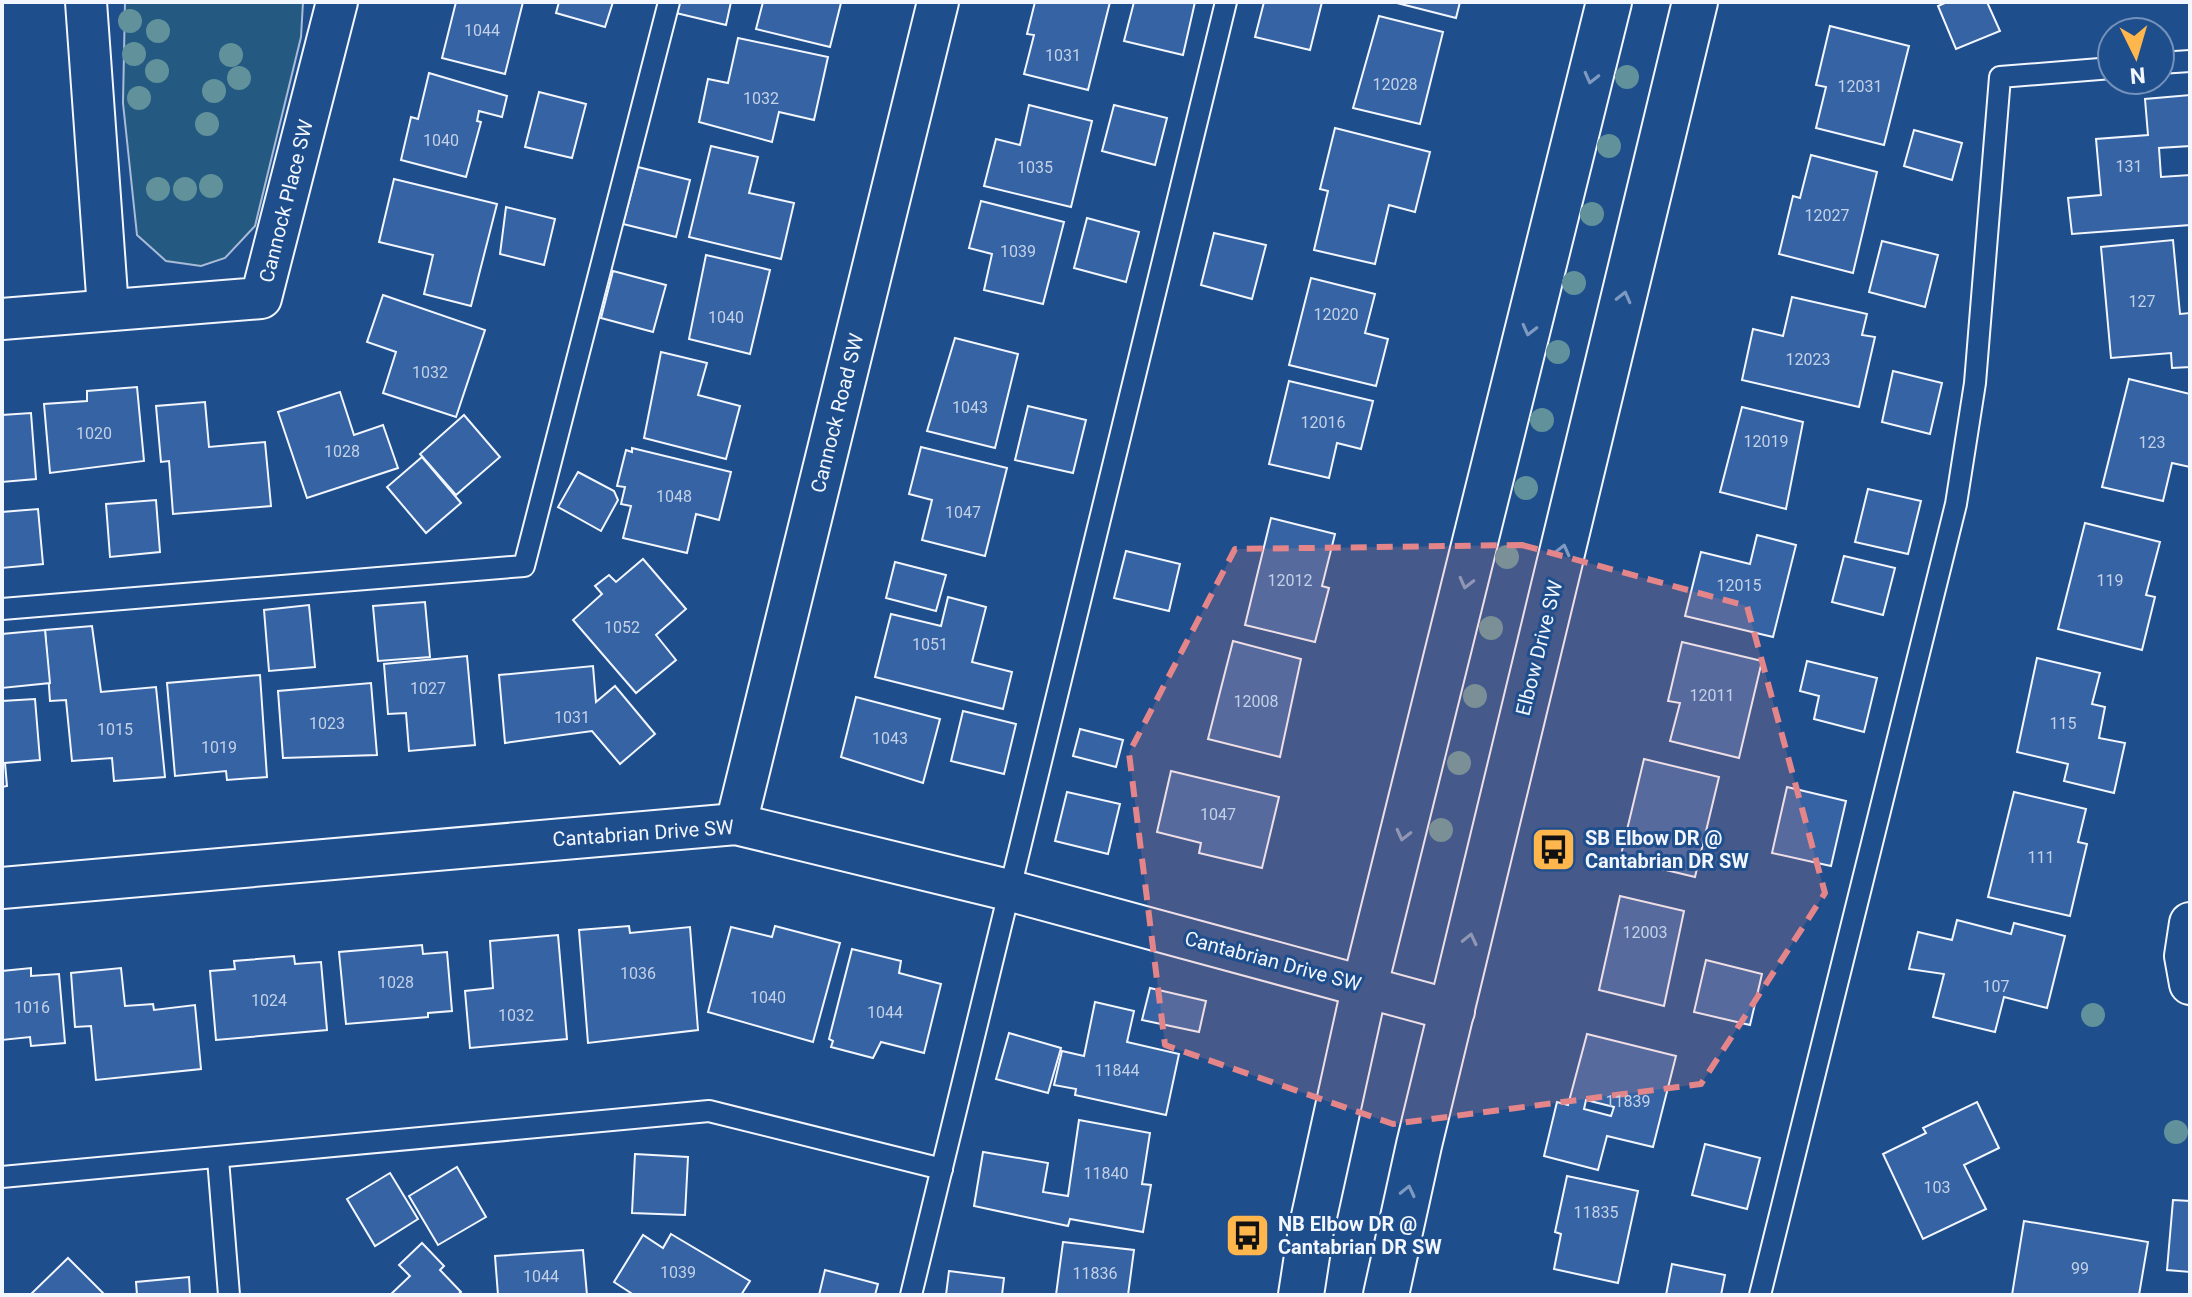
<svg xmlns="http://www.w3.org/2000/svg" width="2192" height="1297" font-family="Roboto,sans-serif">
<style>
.green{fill:#245a82;stroke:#a8bbd7;stroke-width:2}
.building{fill:#3563a3;stroke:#f2f6ff;stroke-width:2;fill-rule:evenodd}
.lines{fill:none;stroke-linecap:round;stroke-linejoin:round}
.service-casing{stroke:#f2f6ff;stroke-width:24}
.minor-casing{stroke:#f2f6ff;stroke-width:44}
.tertiary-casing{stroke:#f2f6ff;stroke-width:48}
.service{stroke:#1f4e8c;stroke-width:20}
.minor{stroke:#1f4e8c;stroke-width:40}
.tertiary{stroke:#1f4e8c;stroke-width:44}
.tree{fill:#61919a}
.oneway{stroke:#7e9ac0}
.marked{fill:#e38589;fill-opacity:0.2;stroke:#e38589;stroke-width:6;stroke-dasharray:16 10;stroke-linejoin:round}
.labels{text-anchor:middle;stroke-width:6;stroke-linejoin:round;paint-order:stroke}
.number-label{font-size:16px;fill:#c3d1e8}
.street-label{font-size:20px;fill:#f2f6ff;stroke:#1f4e8c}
.poi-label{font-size:20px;font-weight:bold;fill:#f2f6ff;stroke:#1f4e8c;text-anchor:start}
</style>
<rect width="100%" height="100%" fill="#1f4e8c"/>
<path class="green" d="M125,2H303L301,37L255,226L225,258L201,266L166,261L137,235L123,103Z"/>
<g class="building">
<path d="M456,2H523L505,74L442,58Z"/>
<path d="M559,2H613L605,27L556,13Z"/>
<path d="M679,2H731L726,25L676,13Z"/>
<path d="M763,2L841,3L830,47L756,29Z"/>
<path d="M1035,2H1110L1088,90L1024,74L1034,35L1027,34Z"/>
<path d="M1134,2H1195L1183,55L1124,41Z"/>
<path d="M1264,2H1322L1310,50L1255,37Z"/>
<path d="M1393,2H1460L1456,18Z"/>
<path d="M1947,2H1987L2000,31L1956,49L1938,6Z"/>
<path d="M1379,16L1443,32L1420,124L1353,108Z"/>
<path d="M1830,26L1909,46L1884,145L1816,128L1826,87L1816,85Z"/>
<path d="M738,38L828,57L814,120L779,112L772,142L699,122L708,79L728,83Z"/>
<path d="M429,73L507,96L502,117L479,111L477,121L481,122L466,177L401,160L411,117L418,119Z"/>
<path d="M539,92L586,104L572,158L525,147Z"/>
<path d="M2190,95V146L2159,148L2161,177L2190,175V225L2072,234L2068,198L2101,195L2096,139L2148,135L2145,99Z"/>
<path d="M1029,105L1092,121L1071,207L984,186L996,139L1020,145Z"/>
<path d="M1114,105L1167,118L1155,165L1102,151Z"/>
<path d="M1335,128L1430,152L1415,212L1389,205L1375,264L1314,250L1328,191L1320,189Z"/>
<path d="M1914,130L1962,143L1952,180L1904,166Z"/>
<path d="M711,146L758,157L749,193L794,203L781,259L689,237Z"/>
<path d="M1811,155L1877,172L1853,273L1779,254L1793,196L1800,198Z"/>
<path d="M638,167L690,180L676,237L623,224Z"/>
<path d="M394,179L497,204L471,306L424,294L433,255L379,242Z"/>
<path d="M981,201L1064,222L1043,304L984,290L992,254L969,248Z"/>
<path d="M506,207L555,219L544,265L500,254Z"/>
<path d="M1087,218L1139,232L1126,282L1074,268Z"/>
<path d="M1214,233L1266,245L1252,299L1201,285Z"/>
<path d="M2173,240L2180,314L2190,313V367L2172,368L2171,353L2111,358L2101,247Z"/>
<path d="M1882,241L1938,255L1925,307L1869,292Z"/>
<path d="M706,255L770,270L750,354L689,339Z"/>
<path d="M613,271L666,285L653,332L601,318Z"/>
<path d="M1311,278L1375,294L1365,333L1388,339L1376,386L1289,365Z"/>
<path d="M383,295L485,330L456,417L383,393L396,352L367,342Z"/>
<path d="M1792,297L1867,314L1862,335L1875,337L1859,407L1742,380L1753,329L1783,336Z"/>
<path d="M955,338L1018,354L995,448L927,431Z"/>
<path d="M661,352L707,363L698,395L740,406L726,459L644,438Z"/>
<path d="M1893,371L1942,383L1930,434L1882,422Z"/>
<path d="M2129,379L2190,394V467L2172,463L2163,501L2102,487Z"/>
<path d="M1289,381L1373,401L1361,449L1337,443L1329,478L1269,464Z"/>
<path d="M137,387L144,461L50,473L44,404L87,401V391Z"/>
<path d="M340,392L354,435L383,425L398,468L307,498L278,412Z"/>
<path d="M205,402L209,447L265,442L271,506L173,514L169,461L161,462L156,406Z"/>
<path d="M1028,406L1086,420L1073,473L1015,460Z"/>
<path d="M1742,407L1803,422L1786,509L1720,492Z"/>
<path d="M31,413L36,479L2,482V415Z"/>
<path d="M464,415L500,457L456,495L420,454Z"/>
<path d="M921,447L1007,468L985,556L922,540L932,500L909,494Z"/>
<path d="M632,448L731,472L719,520L696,514L687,553L623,538L631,506L621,504L625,487L617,486L626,450L632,452Z"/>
<path d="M422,457L461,503L426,533L387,487Z"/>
<path d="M578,472L614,491L618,500L601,531L558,507Z"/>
<path d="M1868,489L1921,501L1908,554L1855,542Z"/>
<path d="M156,500L160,552L110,557L106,504Z"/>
<path d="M38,509L43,564L2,568V512Z"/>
<path d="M1271,518L1335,534L1322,586L1329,588L1315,642L1245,625Z"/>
<path d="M2085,523L2160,542L2146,595L2155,597L2142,650L2058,629Z"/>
<path d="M1757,535L1796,545L1773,637L1685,616L1701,552L1750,564Z"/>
<path d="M1126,551L1180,564L1169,611L1114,598Z"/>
<path d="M1844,556L1895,568L1883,615L1832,602Z"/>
<path d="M643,559L686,609L656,635L676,660L636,693L573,620L602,594L595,586L609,575L616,582Z"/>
<path d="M895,562L946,575L936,611L886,598Z"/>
<path d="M948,597L986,607L972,662L1012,672L1003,709L875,677L891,614L941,626Z"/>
<path d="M425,602L430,657L378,661L373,606Z"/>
<path d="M309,605L315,667L269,671L264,610Z"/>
<path d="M92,626L101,692L156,687L165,777L114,781L112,758L72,761L66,700L50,701L45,630Z"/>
<path d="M45,630L50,683L2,688V634Z"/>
<path d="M1233,641L1301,659L1280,757L1208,739Z"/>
<path d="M1682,642L1762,661L1739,758L1670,741L1680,703L1668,701Z"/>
<path d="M467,656L475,745L409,751L406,713L388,714L384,664Z"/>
<path d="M2037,658L2100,673L2092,704L2105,707L2099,738L2125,743L2114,793L2064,781L2068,764L2017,752Z"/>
<path d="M1807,661L1877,678L1864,732L1814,719L1819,696L1800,691Z"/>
<path d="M593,666L596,702L615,686L655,734L620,764L592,731L505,743L499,675Z"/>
<path d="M260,675L267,777L227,780L226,771L175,776L167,683Z"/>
<path d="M371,683L377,755L283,758L278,691Z"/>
<path d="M856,697L940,719L923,783L841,757Z"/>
<path d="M35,699L40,760L5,763L7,786L2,787V701Z"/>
<path d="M963,711L1016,724L1004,774L951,761Z"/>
<path d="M1080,729L1123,740L1116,767L1073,756Z"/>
<path d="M1644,759L1719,777L1695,877L1620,859Z"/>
<path d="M1171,771L1279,797L1262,868L1199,853L1201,843L1157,832Z"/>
<path d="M1787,787L1846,801L1831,866L1772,853Z"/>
<path d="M1067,792L1120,804L1108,854L1055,841Z"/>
<path d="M2014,792L2086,809L2078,842L2087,844L2070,916L1988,897Z"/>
<path d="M1620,896L1684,911L1664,1006L1599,990Z"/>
<path d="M1957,920L2011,934L2014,923L2065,936L2047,1008L2004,997L1995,1032L1933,1017L1944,974L1909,969L1918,932L1952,940Z"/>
<path d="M629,926L630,933L690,927L698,1030L588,1043L579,930Z"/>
<path d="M775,926L840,943L813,1042L708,1012L731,927L772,937Z"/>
<path d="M558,935L567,1039L470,1048L465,991L493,988L490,941Z"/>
<path d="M422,945L423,954L447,952L452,1011L428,1013V1017L346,1024L339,952Z"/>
<path d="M852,949L901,961L899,973L941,984L924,1053L881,1042L873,1058L831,1047L833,1041L829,1039Z"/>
<path d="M294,956L295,964L321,962L327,1030L216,1040L210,971L235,969L234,961Z"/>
<path d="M1706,960L1762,974L1750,1025L1694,1012Z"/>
<path d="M31,968V976L59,974L65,1043L31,1046L30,1037L2,1040V971Z"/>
<path d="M121,968L125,1006L153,1004L154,1010L195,1005L201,1069L96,1080L91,1026L75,1027L71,973Z"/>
<path d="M1150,988L1206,1001L1199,1032L1142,1020Z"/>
<path d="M1095,1002L1134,1011L1127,1042L1179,1054L1166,1115L1075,1095L1076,1089L1054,1085L1062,1051L1084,1056Z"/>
<path d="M1009,1033L1061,1048L1048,1093L996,1079Z"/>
<path d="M1587,1034L1676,1056L1653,1147L1607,1136L1598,1170L1544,1156L1557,1102L1568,1105ZM1586,1100L1614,1107L1611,1116L1584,1109Z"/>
<path d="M1977,1102L1999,1148L1964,1165L1986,1209L1923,1239L1883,1154L1926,1133L1923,1128Z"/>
<path d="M1079,1120L1150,1133L1142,1184L1151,1185L1143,1232L1070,1219L1068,1226L974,1206L983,1152L1048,1163L1043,1192L1068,1196Z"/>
<path d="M1705,1144L1760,1158L1747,1209L1692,1195Z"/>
<path d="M635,1154L688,1157L685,1215L632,1213Z"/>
<path d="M457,1167L486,1217L438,1245L409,1196Z"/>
<path d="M390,1173L418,1219L375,1246L347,1199Z"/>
<path d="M1567,1176L1638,1191L1618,1283L1554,1269L1561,1234L1555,1232Z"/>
<path d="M2173,1200L2190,1201V1272L2167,1270Z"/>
<path d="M2024,1221L2148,1242L2139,1295H2012Z"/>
<path d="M671,1234L750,1281L741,1295H634L614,1282L643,1235L663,1248Z"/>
<path d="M1063,1242L1134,1250L1128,1295H1056Z"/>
<path d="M422,1243L444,1266L440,1270L461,1292L457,1295H390L410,1276L399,1265Z"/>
<path d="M583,1250L587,1295H498L495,1256Z"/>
<path d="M68,1258L105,1295H30Z"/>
<path d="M1672,1264L1725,1275L1721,1295H1666Z"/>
<path d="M825,1270L878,1284L875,1295H819Z"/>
<path d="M949,1271L1004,1278L1002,1295H946Z"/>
<path d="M189,1277L190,1295H137L136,1282Z"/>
</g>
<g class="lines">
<defs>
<g id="service">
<path d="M2160,63L2190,61"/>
<path d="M2,609L524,566L669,2"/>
<path d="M218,1159L229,1295"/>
<path d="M2,1177L709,1111L942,1169"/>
<path d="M911,1295L1226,2"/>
<path d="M1760,1295L1956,504L1975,383L2000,77L2112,68"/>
</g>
<g id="minor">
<path d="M86,2L108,309"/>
<path d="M2,319L261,298L337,2"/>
<path d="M736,824L938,2"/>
<path d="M2,888L736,824L1008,890L1454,1011"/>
<path d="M2190,923L2185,956L2190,984"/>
</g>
<g id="tertiary">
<path d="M1301,1295L1311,1230L1365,985L1609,2"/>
<path d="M1386,1295L1419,1145L1695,2"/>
</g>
</defs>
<use href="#service" class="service-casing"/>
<use href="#minor" class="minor-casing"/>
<use href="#tertiary" class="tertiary-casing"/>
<use href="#service" class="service"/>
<use href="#minor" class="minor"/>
<use href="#tertiary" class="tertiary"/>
</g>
<g class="tree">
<circle cx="130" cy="21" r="12"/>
<circle cx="158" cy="31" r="12"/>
<circle cx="134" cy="54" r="12"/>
<circle cx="231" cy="55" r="12"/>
<circle cx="157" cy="71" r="12"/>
<circle cx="1627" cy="77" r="12"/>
<circle cx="239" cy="78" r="12"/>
<circle cx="214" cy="91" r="12"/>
<circle cx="139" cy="98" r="12"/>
<circle cx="207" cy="124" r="12"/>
<circle cx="1609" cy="146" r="12"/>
<circle cx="211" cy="186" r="12"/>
<circle cx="158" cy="189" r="12"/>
<circle cx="185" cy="189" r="12"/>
<circle cx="1592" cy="214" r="12"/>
<circle cx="1574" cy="283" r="12"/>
<circle cx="1558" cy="352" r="12"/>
<circle cx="1542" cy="420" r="12"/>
<circle cx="1526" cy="488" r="12"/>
<circle cx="1507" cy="557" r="12"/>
<circle cx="1491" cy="628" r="12"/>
<circle cx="1475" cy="696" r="12"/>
<circle cx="1459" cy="763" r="12"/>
<circle cx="1441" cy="830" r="12"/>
<circle cx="2093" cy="1015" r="12"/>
<circle cx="2176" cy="1132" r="12"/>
</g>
<defs><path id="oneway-chevron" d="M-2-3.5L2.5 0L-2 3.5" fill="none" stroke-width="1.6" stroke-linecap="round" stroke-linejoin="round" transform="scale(2)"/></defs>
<g class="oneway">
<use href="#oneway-chevron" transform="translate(1591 78) rotate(104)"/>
<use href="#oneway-chevron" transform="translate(1624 297) rotate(-76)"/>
<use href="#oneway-chevron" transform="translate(1529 330) rotate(104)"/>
<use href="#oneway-chevron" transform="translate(1563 550) rotate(-76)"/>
<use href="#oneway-chevron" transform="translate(1466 583) rotate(104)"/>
<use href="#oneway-chevron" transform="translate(1403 835) rotate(104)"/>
<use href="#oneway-chevron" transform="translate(1470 939) rotate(-77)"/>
<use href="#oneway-chevron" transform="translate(1408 1191) rotate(-77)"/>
</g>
<path class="marked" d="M1522,545L1747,606L1825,893L1701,1084L1393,1124L1165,1045L1129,753L1235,549Z"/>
<defs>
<symbol id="bus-square" viewBox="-11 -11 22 22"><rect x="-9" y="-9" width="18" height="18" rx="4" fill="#ffb74d" stroke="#1f4e8c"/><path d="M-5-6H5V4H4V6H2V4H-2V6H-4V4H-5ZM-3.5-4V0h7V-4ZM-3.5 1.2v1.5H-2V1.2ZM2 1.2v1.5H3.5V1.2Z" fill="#111"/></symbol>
</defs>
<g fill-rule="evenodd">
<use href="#bus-square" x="1528" y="824" width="51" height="51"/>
<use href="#bus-square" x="1222" y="1210" width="51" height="51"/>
</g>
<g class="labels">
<g class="number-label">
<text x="482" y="36">1044</text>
<text x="1063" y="61">1031</text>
<text x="1395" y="90">12028</text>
<text x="1860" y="92">12031</text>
<text x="761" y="104">1032</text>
<text x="441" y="146">1040</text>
<text x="2129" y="172">131</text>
<text x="1035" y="173">1035</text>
<text x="1827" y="221">12027</text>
<text x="1018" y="257">1039</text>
<text x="2142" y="307">127</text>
<text x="1336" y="320">12020</text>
<text x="726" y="323">1040</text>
<text x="1808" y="365">12023</text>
<text x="430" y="378">1032</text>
<text x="970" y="413">1043</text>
<text x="1323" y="428">12016</text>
<text x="94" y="439">1020</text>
<text x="1766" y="447">12019</text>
<text x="2152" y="448">123</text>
<text x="342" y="457">1028</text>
<text x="674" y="502">1048</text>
<text x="963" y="518">1047</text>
<text x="1290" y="586">12012</text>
<text x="2110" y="586">119</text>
<text x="1739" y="591">12015</text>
<text x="622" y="633">1052</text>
<text x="930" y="650">1051</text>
<text x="428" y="694">1027</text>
<text x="1712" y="701">12011</text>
<text x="1256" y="707">12008</text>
<text x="572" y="723">1031</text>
<text x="327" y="729">1023</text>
<text x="2063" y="729">115</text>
<text x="115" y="735">1015</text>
<text x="890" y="744">1043</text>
<text x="219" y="753">1019</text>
<text x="1218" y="820">1047</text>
<text x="2041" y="863">111</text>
<text x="1645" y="938">12003</text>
<text x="638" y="979">1036</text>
<text x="396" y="988">1028</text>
<text x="1996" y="992">107</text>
<text x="768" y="1003">1040</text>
<text x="269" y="1006">1024</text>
<text x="32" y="1013">1016</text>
<text x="885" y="1018">1044</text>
<text x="516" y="1021">1032</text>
<text x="1117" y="1076">11844</text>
<text x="1628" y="1107">11839</text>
<text x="1106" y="1179">11840</text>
<text x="1937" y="1193">103</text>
<text x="1596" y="1218">11835</text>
<text x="2080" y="1274">99</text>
<text x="678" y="1278">1039</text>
<text x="1095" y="1279">11836</text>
<text x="541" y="1282">1044</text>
</g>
<g class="street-label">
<text transform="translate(286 201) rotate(-76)" y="7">Cannock Place SW</text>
<text transform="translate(837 413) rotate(-76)" y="7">Cannock Road SW</text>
<text transform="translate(1539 648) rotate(-76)" y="7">Elbow Drive SW</text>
<text transform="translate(643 833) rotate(-4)" y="7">Cantabrian Drive SW</text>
<text transform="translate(1273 961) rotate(15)" y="7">Cantabrian Drive SW</text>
</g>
<g class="poi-label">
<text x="1585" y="845">SB Elbow DR @<tspan x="1585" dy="23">Cantabrian DR SW</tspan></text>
<text x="1278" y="1231">NB Elbow DR @<tspan x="1278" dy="23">Cantabrian DR SW</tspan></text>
</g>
</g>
<rect width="2192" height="1297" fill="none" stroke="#f2f6ff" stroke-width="8"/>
<g transform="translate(2136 56) rotate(175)"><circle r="38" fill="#1f4e8c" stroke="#7391ba" stroke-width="2"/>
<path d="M0-6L14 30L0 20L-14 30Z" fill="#ffb74d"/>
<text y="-12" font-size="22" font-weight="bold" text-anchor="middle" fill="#f2f6ff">N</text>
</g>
</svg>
